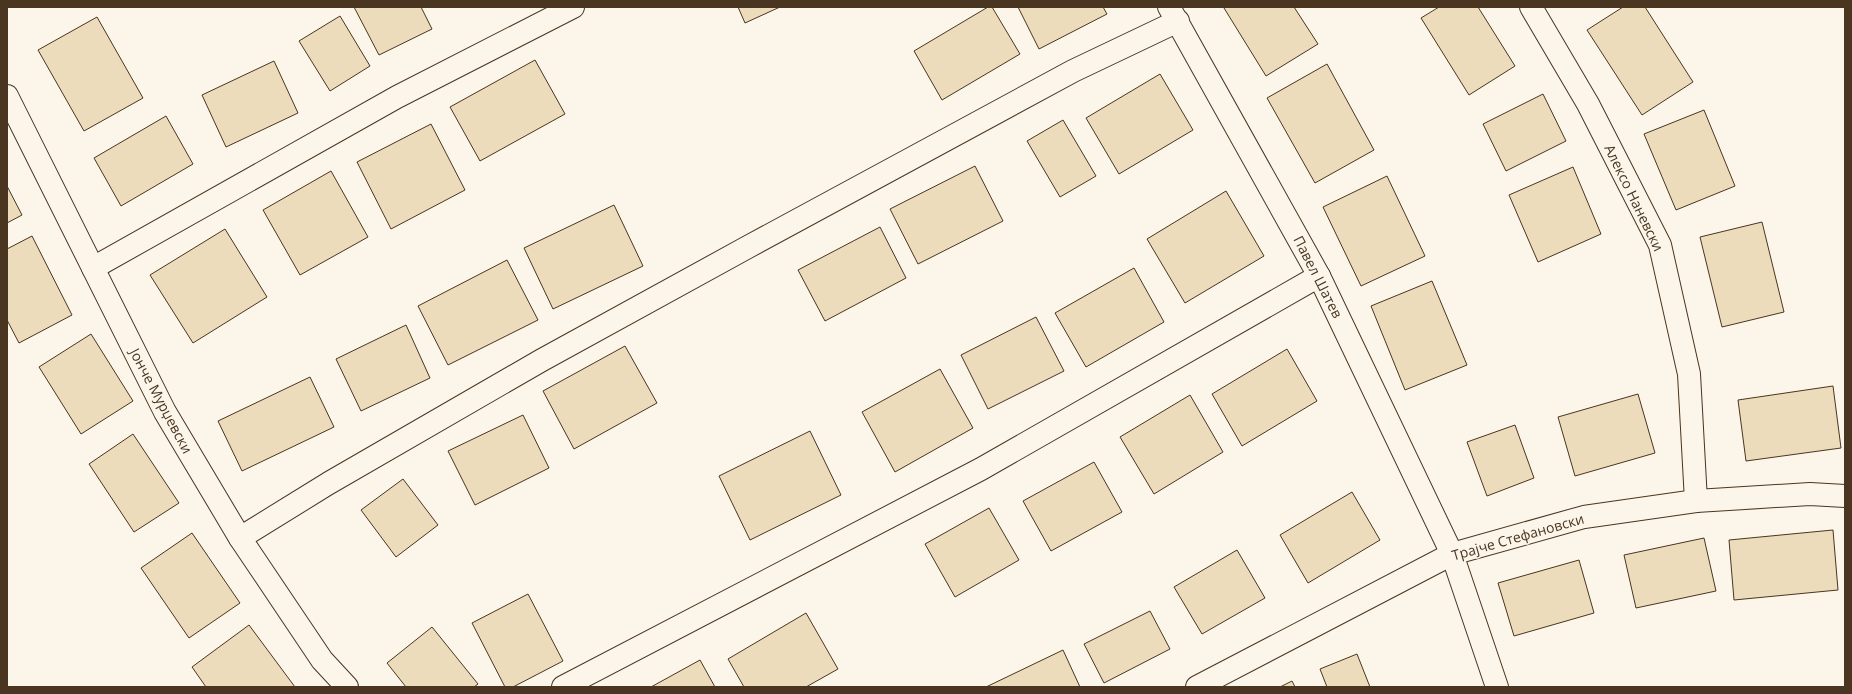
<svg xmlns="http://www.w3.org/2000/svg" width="1852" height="694" font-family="'Open Sans',sans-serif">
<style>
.building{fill:#ecdcbc;stroke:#4a3520}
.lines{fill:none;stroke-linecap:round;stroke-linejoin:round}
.minor-casing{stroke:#4a3520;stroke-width:24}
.minor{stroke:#fbf6e9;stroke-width:22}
.labels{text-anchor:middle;stroke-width:3;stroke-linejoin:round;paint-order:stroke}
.street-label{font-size:14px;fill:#4a3520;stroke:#fbf6e9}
</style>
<rect width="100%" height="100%" fill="#fbf6e9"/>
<g class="building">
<path d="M354,7H421L432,29L379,55Z"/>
<path d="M738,7H780L745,23Z"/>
<path d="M988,7H992L1020,54L942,100L914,51Z"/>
<path d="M1018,7H1103L1107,14L1039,49Z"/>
<path d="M1226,7H1294L1318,44L1266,76L1224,8Z"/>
<path d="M1439,7H1478L1515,66L1469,95L1421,18Z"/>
<path d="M1623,7H1645L1693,82L1642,115L1587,30Z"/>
<path d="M340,16L370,66L330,91L299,41Z"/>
<path d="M97,17L143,98L84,131L38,50Z"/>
<path d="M535,60L565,114L480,161L450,107Z"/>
<path d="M274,61L298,113L226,147L202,95Z"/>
<path d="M1327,64L1374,150L1315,183L1267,98Z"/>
<path d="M1160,74L1193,130L1119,174L1086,118Z"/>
<path d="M1543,94L1566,141L1506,171L1483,124Z"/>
<path d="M1704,110L1735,186L1676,210L1644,134Z"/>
<path d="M166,116L193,164L121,206L94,158Z"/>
<path d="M1063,120L1096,176L1060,197L1027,141Z"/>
<path d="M431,124L465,190L391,229L357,162Z"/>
<path d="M975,166L1003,221L918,264L890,209Z"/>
<path d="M1573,167L1601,234L1538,262L1509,195Z"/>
<path d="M331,171L368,237L300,275L263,210Z"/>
<path d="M1387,176L1425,256L1361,286L1323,207Z"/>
<path d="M7,186L22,215L7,223Z"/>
<path d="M1226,191L1264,256L1185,303L1147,239Z"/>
<path d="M614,205L643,266L553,309L524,248Z"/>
<path d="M1762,222L1784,312L1722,327L1700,237Z"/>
<path d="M880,227L906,278L825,321L798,270Z"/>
<path d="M225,229L267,297L193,343L150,275Z"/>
<path d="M32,236L72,315L19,343L7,320V249Z"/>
<path d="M507,260L538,320L448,365L418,306Z"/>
<path d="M1134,268L1164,322L1086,367L1055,313Z"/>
<path d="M1432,281L1467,365L1405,390L1371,306Z"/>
<path d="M1036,317L1064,371L988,409L961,355Z"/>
<path d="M406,325L430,378L361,411L336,359Z"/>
<path d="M91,334L133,401L81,434L39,367Z"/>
<path d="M625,346L657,403L574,449L543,391Z"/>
<path d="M1287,349L1317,401L1242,446L1212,394Z"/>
<path d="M940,369L973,428L895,472L862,412Z"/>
<path d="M310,377L334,427L242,471L218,421Z"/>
<path d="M1833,386L1841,448L1746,461L1738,400Z"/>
<path d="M1638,394L1655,453L1575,476L1558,417Z"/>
<path d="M1190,395L1223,452L1154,494L1120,437Z"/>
<path d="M523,415L549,468L475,505L448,451Z"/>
<path d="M1515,425L1534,478L1487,496L1467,442Z"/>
<path d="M810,431L841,495L750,540L719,476Z"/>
<path d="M133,434L179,503L134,532L89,464Z"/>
<path d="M1094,462L1122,512L1051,551L1023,501Z"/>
<path d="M403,479L438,525L396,557L361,510Z"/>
<path d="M1352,492L1380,540L1308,583L1280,535Z"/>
<path d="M989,508L1019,560L955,597L925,544Z"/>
<path d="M1833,530L1838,590L1734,600L1729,540Z"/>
<path d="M192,533L240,603L189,638L141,568Z"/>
<path d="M1704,538L1716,591L1636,608L1624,555Z"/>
<path d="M1237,550L1265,598L1202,634L1174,587Z"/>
<path d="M1579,560L1594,613L1514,636L1498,583Z"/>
<path d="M528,594L563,661L513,687H505L472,623Z"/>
<path d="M1150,611L1170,649L1104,683L1084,644Z"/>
<path d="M806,613L838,669L806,687H744L728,659Z"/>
<path d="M249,625L295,687H206L192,667Z"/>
<path d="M432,627L478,684L474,687H406L387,663Z"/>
<path d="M1063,650L1080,687H986Z"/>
<path d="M1357,654L1370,687H1327L1320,669Z"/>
<path d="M700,660L715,687H651Z"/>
<path d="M1292,681L1295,687H1280Z"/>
</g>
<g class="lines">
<defs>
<g id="minor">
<path d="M1169,7L1319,276L1452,554L1497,687"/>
<path d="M1531,7L1588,104L1660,245L1689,374L1696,501"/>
<path d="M7,96L165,412L240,538L322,660L347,687"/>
<path d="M93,268L397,97L573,7"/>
<path d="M240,538L329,483L542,360L746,248L1073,71L1178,21"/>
<path d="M563,687L981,469L1319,276"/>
<path d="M1197,687L1452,554L1584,517L1696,501L1810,494L1845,496"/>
</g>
</defs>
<use href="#minor" class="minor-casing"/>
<use href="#minor" class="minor"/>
</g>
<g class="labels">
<g class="street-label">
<text transform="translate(1634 198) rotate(64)" y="5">Алексо Наневски</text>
<text transform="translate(1318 277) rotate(63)" y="5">Павел Шатев</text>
<text transform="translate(161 401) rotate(62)" y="5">Јонче Мурџевски</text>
<text transform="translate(1518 537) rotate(-16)" y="5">Трајче Стефановски</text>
</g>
</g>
<rect width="1852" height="694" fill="none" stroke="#4a3520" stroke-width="16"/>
</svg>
